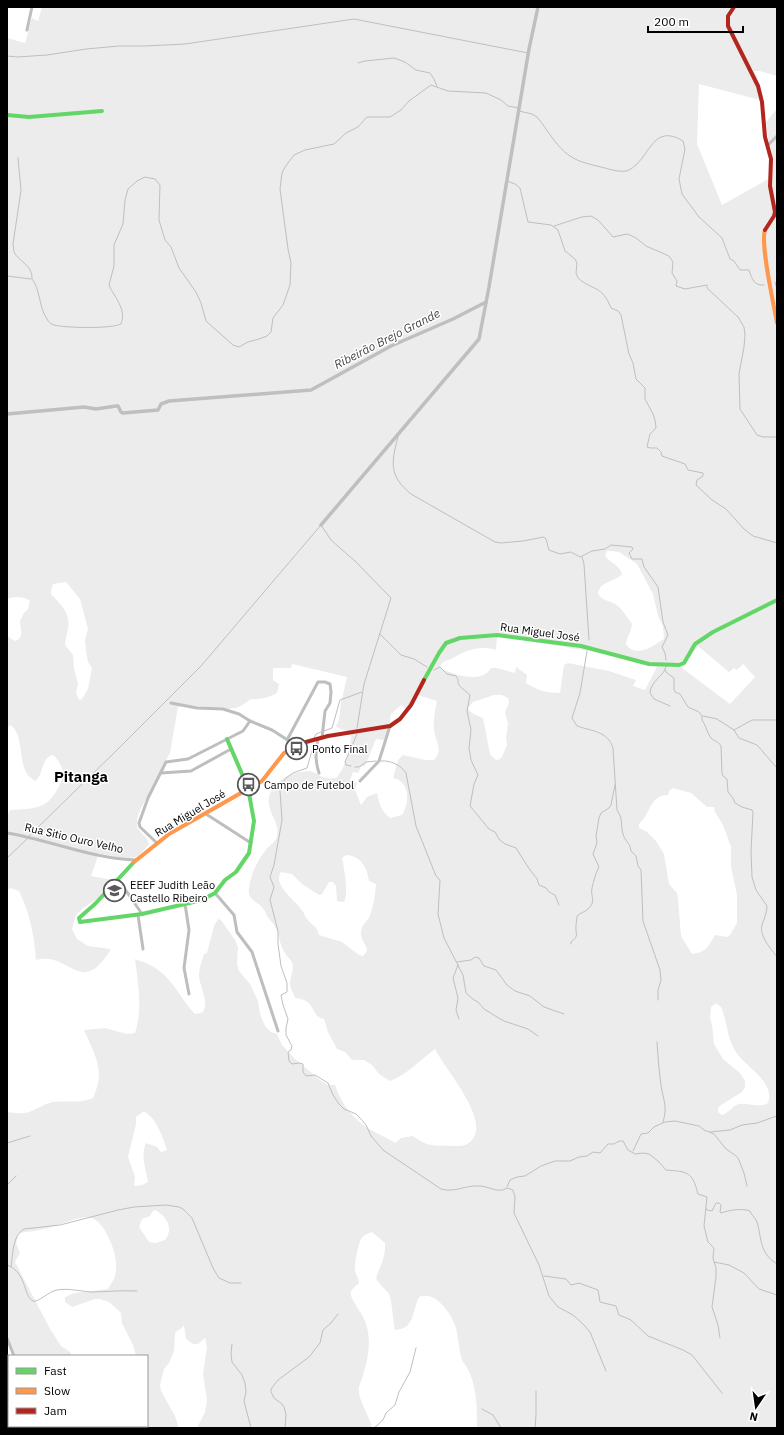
<svg xmlns="http://www.w3.org/2000/svg" width="784" height="1435" font-family="'IBM Plex Sans',sans-serif">
<style>
.green{fill:#ececec;fill-rule:evenodd}
.lines{fill:none;stroke-linecap:round;stroke-linejoin:round}
.stream{stroke:#bfbfbf;stroke-width:1}
.canal{stroke:#bfbfbf;stroke-width:3.5}
.street{stroke:#bebebe;stroke-width:3}
.fast{stroke:#63d668;stroke-width:4}
.slow{stroke:#ff974d;stroke-width:4}
.jam{stroke:#b3261e;stroke-width:4}
.labels{text-anchor:middle;stroke-width:3;stroke-linejoin:round;paint-order:stroke}
.street-label{font-size:11px;fill:#000;stroke:#fff}
.poi-label{font-size:11px;fill:#000;stroke:#fff;text-anchor:start}
.water-label{font-size:12px;font-style:italic;fill:#444;stroke:#fff}
.district-label{font-size:15px;font-weight:bold;fill:#000;stroke:#fff}
</style>
<rect width="100%" height="100%" fill="#fff"/>
<path class="green" d="M42,7H777V76L760,71H754L760,85L764,101L699,84L697,144L722,205L770,178V153L766,122L777,109V1428H477C477,1405 477,1382 464,1363L463,1362C458,1350 459,1337 455,1325C450,1312 435,1290 419,1297C412,1311 415,1329 395,1330C393,1321 392,1300 389,1294C385,1288 379,1285 376,1278C380,1266 386,1257 385,1243L372,1232C368,1233 364,1235 361,1239C358,1245 354,1265 355,1271C356,1276 359,1278 359,1283C348,1292 349,1294 356,1305C359,1311 366,1320 367,1327C371,1344 368,1359 363,1375C362,1379 360,1383 359,1387C357,1399 370,1416 372,1428H197L205,1412L207,1400L203,1374L207,1347L205,1338L198,1344H193L186,1339L184,1325C181,1330 177,1330 175,1333L174,1351L169,1363L164,1369L160,1385L161,1391L175,1416L179,1428H44L42,1426H147V1356H136L133,1345L122,1323L121,1313L109,1302L100,1299H95L72,1307L65,1302V1297L74,1293L108,1289C110,1285 114,1280 115,1276C118,1265 115,1253 111,1243C95,1205 82,1218 52,1227C41,1230 30,1232 19,1233L16,1243L20,1253L15,1262L49,1327L61,1346L70,1352L72,1356H15L7,1334V1112C14,1113 22,1114 29,1112C37,1109 44,1104 52,1102C65,1100 81,1104 93,1098C106,1070 95,1056 84,1030L105,1028L127,1034L135,1033C143,1009 138,983 135,959C143,962 152,965 158,970C174,981 182,1001 195,1014L202,1013C210,1004 200,987 199,976C199,969 202,961 204,954L207,953L214,926L218,919L221,920L235,940L238,947L237,964L239,971L250,984L258,1001L260,1014L265,1026L271,1032L277,1034L282,1045L294,1058L320,1080L328,1085H335C340,1100 349,1114 362,1124C372,1132 385,1136 395,1143L401,1138L413,1136C428,1148 437,1145 454,1146C461,1146 466,1146 471,1141C492,1121 444,1068 435,1049C420,1060 408,1074 390,1081L379,1074L372,1065L364,1060H352L345,1052L337,1049L328,1032L324,1019C309,1016 318,1000 295,998C294,994 290,988 290,984C290,978 293,972 293,966C292,960 288,958 285,953C279,945 280,934 274,925C272,922 269,919 267,916C266,914 266,912 264,910C260,902 247,901 249,889C250,876 257,861 265,851C269,845 275,843 277,837C280,824 271,817 269,805C266,787 285,774 301,772C304,772 308,771 310,771C321,774 321,780 336,778C347,766 349,749 352,732L340,729L336,726L339,720L341,703L347,677L292,664L291,668H273V680L279,684L277,693C269,697 260,700 251,699C246,702 241,707 235,708C216,712 197,703 178,707L170,753L140,810L137,819V828L147,839L149,844C146,847 142,853 138,856C129,861 108,855 99,853L91,876L117,881L97,899L83,908L76,915L72,929L77,939L88,946L111,949C81,999 70,951 36,960C34,934 30,914 19,891L10,888L7,891V816L10,810C20,809 37,810 46,803C53,799 63,782 63,774C63,768 58,759 53,755C41,757 44,775 35,781C31,778 28,776 26,772C19,760 23,732 10,725L8,728L7,747V636L15,641C25,638 20,628 20,621L24,613L28,609L30,601C24,596 14,596 7,599V38L25,43L32,18L38,21ZM607,551H612L619,552L637,564L653,594L658,616L663,626L664,639C653,646 636,659 626,644C627,636 631,633 632,624C627,617 622,608 615,604C607,599 604,602 598,594C600,580 614,583 622,574C620,565 610,563 605,556ZM66,582L80,599L88,629L85,640L86,651L88,662L92,668L88,689L82,699L79,700L76,693L78,683L74,669L73,655L65,645C65,639 67,635 68,629C71,613 61,605 51,594V590L53,584ZM497,636L608,654L657,667L645,690L633,686L636,680L609,671L568,663L564,665L560,693C546,693 537,690 526,683L527,675L516,667L515,673L497,668H491C482,684 455,675 442,669L440,667C443,660 447,661 453,658C466,650 480,645 496,650ZM698,646L729,672L734,668L737,670L743,664L755,677L730,704L682,668ZM418,695L437,701C435,710 433,721 434,730C435,741 444,749 434,760H425L403,755L398,760L393,778C410,781 410,803 402,815L390,818C381,811 379,803 377,793L367,797L361,805L355,790L357,783L350,780L353,772L358,773L361,767L365,766L376,739L384,740L389,727L391,714L401,705L409,712ZM494,695H502L508,698L509,703L505,712L508,724L506,738L507,745L502,757L500,759L496,760L490,754L483,718C477,715 470,714 468,708L473,702ZM673,788L691,793L707,807H714L715,812L723,825L731,847V867L737,895V923L730,935L727,937L715,935C708,947 707,952 692,954L681,936L678,899L677,893L669,884L664,854L656,841L647,832L639,828V824C652,813 648,796 668,795L669,791ZM346,855C361,856 367,867 369,881L376,884C375,895 374,905 370,915C368,922 361,923 361,934C361,941 367,945 367,951L363,956L359,955L342,942L319,935C316,925 314,927 308,920C305,917 304,912 301,909C295,900 272,885 281,872L292,874L302,884L319,895L322,894L329,882H333L336,886L337,901L344,902C349,891 344,869 342,858ZM715,1004H717L721,1007C727,1021 727,1036 734,1049C743,1066 776,1081 768,1103C758,1109 749,1102 739,1104C732,1106 729,1113 722,1115L718,1112V1108L721,1105L742,1092L745,1087V1081L740,1073L723,1059L714,1044L712,1025L710,1018L711,1007ZM144,1111C157,1119 162,1136 167,1150L161,1152L157,1147L146,1143C140,1156 146,1169 148,1182L142,1185L134,1186L135,1177L128,1157L136,1124V1117ZM155,1210C167,1216 174,1229 165,1240L156,1243L149,1242L139,1227L142,1219L150,1216L153,1211Z"/>
<g class="lines">
<g class="stream">
<path d="M7,56L17,57L47,55L86,49L119,46H145L185,44L354,19L528,53"/>
<path d="M358,63L365,61L394,58L405,62L416,70L430,73L434,79L437,86"/>
<path d="M519,111L532,114L537,117C548,130 556,147 570,156C580,163 594,165 605,168C612,170 623,173 629,170C650,159 652,122 683,141L685,149L679,179L682,194L699,217L722,238L730,259L734,261L740,270H749C752,279 754,286 764,285"/>
<path d="M18,158L21,190L13,244L14,252C19,262 33,265 32,279C40,288 39,308 47,319C48,322 51,324 54,325C66,328 110,329 121,324C127,309 114,297 109,285L114,266V245L123,224L125,200L128,189L137,181L145,177L155,179L160,185L159,220L165,240L171,247L179,268L196,292L201,303L206,321L233,345L239,347L248,342L259,339L267,336L271,332L273,318L283,305L290,285L291,263L288,249L280,189L282,173L285,167L294,155L305,150L334,144L346,133L358,127L367,117H390L401,110L409,101L431,85L448,91L486,93L501,100L508,106L519,108"/>
<path d="M507,181L515,184L520,188L528,222L551,225L558,230L565,251L575,259L577,263L576,273L578,278C593,291 602,285 611,308L618,311L621,315L629,354L633,363L636,379L645,388V399L653,414L655,420L656,428L650,434L647,447L650,448H657L661,452L662,456L685,464L688,470L703,473V476L697,480L696,485L712,500L726,509L744,529L753,536L777,543"/>
<path d="M554,226L582,217L591,216L598,220L613,237L627,234L630,235L636,238L646,246L669,256L673,262L672,273L677,281L676,286L685,289L707,285V288L738,317L744,327L745,335L744,347L739,374L740,409L757,435L763,437H777"/>
<path d="M7,276L31,279"/>
<path d="M775,282L777,289"/>
<path d="M396,436L398,437C391,463 389,476 411,494L495,542L501,543L523,541L544,537L546,539L549,550L560,554L571,552L580,557L592,551L605,549L611,545L632,547L633,549L629,553L632,559H642L644,567L658,587L663,622L668,635L662,647L665,653L666,660"/>
<path d="M582,557L584,564L589,640"/>
<path d="M380,634L401,655L414,659L427,667"/>
<path d="M587,651L580,693L572,718L577,726C591,731 608,731 613,748L617,810C624,821 620,824 623,834C625,842 630,842 631,851L636,856L638,866L641,870L643,921L660,970L661,980L658,990V1000"/>
<path d="M666,666C665,676 651,680 650,693L654,699L670,706"/>
<path d="M434,670L440,667L447,674L456,676C459,680 457,681 459,685C462,689 467,692 470,695L467,711L471,730L469,748L471,760L478,775L474,784L470,806L489,829L495,832L499,839L505,844L516,848L528,867L537,879L539,885L546,888L549,892L555,895L559,905"/>
<path d="M665,670L667,673L674,678V689L675,692L680,694L688,707L699,712L702,716V720C706,725 707,733 711,738C714,741 718,741 721,746L722,773L723,776L727,779L728,792L733,798L735,803L742,807L752,810L753,812L751,851L752,877L756,890L767,906C767,913 764,919 762,925C759,936 771,949 777,957"/>
<path d="M703,716L717,719L734,730L739,738L757,745L777,768"/>
<path d="M734,730L752,720H777"/>
<path d="M324,731L332,728L340,700L362,692"/>
<path d="M314,738L316,734L321,732"/>
<path d="M314,744L307,768L293,773L286,778L282,783L280,791L282,820L274,865L270,877L274,887L270,900L278,931V944L281,966L287,983V992L281,995L283,1005L288,1019L286,1028V1035L292,1046L291,1050L288,1052L289,1061L292,1064L299,1063L303,1064V1072L306,1076L315,1075L328,1083L333,1095L339,1104L344,1109L356,1114L361,1119L366,1125L371,1136L383,1150L441,1189C454,1193 466,1185 479,1186C489,1186 498,1194 507,1188L513,1190L515,1197L514,1213L539,1265L549,1296L558,1307L573,1315L583,1324L590,1332L606,1371"/>
<path d="M381,761C390,760 401,765 406,773L416,826L436,876L439,879L440,881L438,914L444,938L463,975L466,993L474,1000L478,1002L484,1009L497,1017L504,1021L528,1029L538,1036"/>
<path d="M351,766L346,765L345,762L357,734"/>
<path d="M355,767H359L366,762L376,761"/>
<path d="M29,836L117,750L201,666L321,525L331,540L356,562L391,598L364,684L357,728"/>
<path d="M7,858L27,839"/>
<path d="M571,944V942C580,935 575,934 576,926C576,922 577,920 577,916C580,913 585,912 588,909C597,900 590,897 592,888C594,881 595,874 599,867L593,854L597,843L596,836L599,818L601,813L609,808L611,805L615,785"/>
<path d="M457,962L471,960L475,957L479,958L484,966L496,970L507,985L515,991L530,996L544,1007L564,1014"/>
<path d="M458,965L453,978L458,998L456,1010L459,1019"/>
<path d="M657,1042C658,1056 659,1071 661,1085C663,1100 668,1106 663,1122"/>
<path d="M710,1132L730,1130L742,1125L757,1123L777,1116"/>
<path d="M7,1143L30,1136"/>
<path d="M633,1151L641,1134L648,1133L654,1127L665,1122L675,1121L699,1126L704,1130L714,1134L726,1149L735,1155L738,1158L744,1173L747,1186"/>
<path d="M7,1185L16,1176"/>
<path d="M507,1187L510,1180L517,1177L525,1176L541,1166L555,1161H570L579,1157L587,1156L593,1152L600,1153L608,1144H614L619,1141H623L628,1150L635,1154L643,1153L649,1154L658,1161L666,1170C688,1172 692,1171 698,1194L707,1197L704,1226L708,1242L714,1248L713,1258L716,1268V1277L712,1307L718,1325L720,1338"/>
<path d="M706,1208L707,1210L712,1211L716,1203H719L721,1205L720,1212L721,1213C729,1210 742,1208 750,1211C752,1216 755,1217 757,1222C762,1239 759,1253 777,1264"/>
<path d="M714,1262L729,1265L744,1273L759,1289L777,1295"/>
<path d="M7,1265C27,1272 23,1296 33,1301C38,1303 49,1291 57,1290C68,1288 79,1291 91,1292C106,1292 121,1290 137,1291"/>
<path d="M11,1267C13,1255 12,1236 24,1229L60,1225L118,1210L134,1207L166,1205L179,1207L183,1209L192,1218L213,1268L219,1278L230,1283H241"/>
<path d="M544,1276L566,1279L571,1285L579,1283L598,1290L600,1302L616,1306L619,1315L631,1320L648,1336L683,1350L692,1355L722,1393"/>
<path d="M232,1344L231,1353L232,1362L242,1375L245,1383L246,1392L244,1401L251,1428"/>
<path d="M482,1409L493,1415L501,1428"/>
<path d="M285,1428L286,1414L284,1407L282,1404L274,1398L271,1392V1389L278,1380L309,1357L320,1343L323,1330L331,1323L338,1314"/>
<path d="M374,1428L383,1420L386,1413L395,1405L399,1392L410,1372L416,1348"/>
<path d="M535,1428L536,1415V1391"/>
</g>
<g class="canal">
<path d="M7,414L84,407L96,409L116,406H118L121,412L123,413L158,410L161,404L169,401L311,390L391,346L453,319L486,302"/>
<path d="M321,525L479,339L489,287L529,49L538,7"/>
</g>
<g class="street">
<path d="M27,30L32,7"/>
<path d="M768,145L777,136"/>
<path d="M171,703L197,708L223,709L239,714L250,721L272,730L297,746"/>
<path d="M318,739C315,751 315,761 319,773"/>
<path d="M287,740L318,682H325L330,684L331,692L330,703L325,711L322,738"/>
<path d="M161,773L191,771L231,749"/>
<path d="M360,781L379,761L390,726"/>
<path d="M206,814L251,843"/>
<path d="M7,833C50,840 93,859 136,860"/>
<path d="M157,843L140,827L139,823L148,798L166,762L188,759L243,731L250,721"/>
<path d="M118,879L142,914"/>
<path d="M215,893L234,915L237,932L252,952L278,1031"/>
<path d="M185,904L189,930L184,968L189,994"/>
<path d="M138,915L143,949"/>
<path d="M7,1338L14,1356"/>
<path d="M31,1426V1428"/>
</g>
<g class="fast">
<path d="M7,115L29,117L102,111"/>
<path d="M424,680L439,653L446,643L460,638L497,635L581,646L649,664L679,665L684,663L695,644L713,632L777,600"/>
<path d="M134,862L95,904L79,918L80,922L142,914L202,900L215,893L225,880L236,872L249,853L254,821L248,788L227,739"/>
</g>
<g class="slow">
<path d="M765,230C760,244 774,305 777,323"/>
<path d="M134,862L169,834L262,781L284,753L294,748"/>
</g>
<g class="jam">
<path d="M734,7L728,16V26L758,86L762,102L765,137L771,159L770,186L775,212L774,216L765,230"/>
<path d="M294,748L306,742L328,736L390,726L400,719L411,705L424,680"/>
</g>
</g>
<defs>
<symbol id="bus-ring" viewBox="-11 -11 22 22"><circle r="9.5" fill="#fff" stroke="#595959" stroke-width="1.5"/><path d="M-5-6H5V4H4V6H2V4H-2V6H-4V4H-5ZM-3.5-4V0h7V-4ZM-3.5 1.2v1.5H-2V1.2ZM2 1.2v1.5H3.5V1.2Z" fill="#595959"/></symbol>
<symbol id="school-ring" viewBox="-11 -11 22 22"><circle r="9.5" fill="#fff" stroke="#595959" stroke-width="1.5"/><path d="M0-5L7-2L0 1L-7-2ZM-4 1L0 2.5L4 1V4Q0 6-4 4Z" fill="#595959"/></symbol>
</defs>
<g fill-rule="evenodd">
<use href="#bus-ring" x="284" y="736" width="25" height="25"/>
<use href="#bus-ring" x="236" y="772" width="25" height="25"/>
<use href="#school-ring" x="102" y="878" width="25" height="25"/>
</g>
<g class="labels">
<g class="street-label">
<text transform="translate(540 632) rotate(8)" y="4">Rua Miguel José</text>
<text transform="translate(190 813) rotate(-31)" y="4">Rua Miguel José</text>
<text transform="translate(74 838) rotate(13)" y="4">Rua Sitio Ouro Velho</text>
</g>
<g class="poi-label">
<text x="312" y="753">Ponto Final</text>
<text x="264" y="789">Campo de Futebol</text>
<text x="130" y="889">EEEF Judith Leão<tspan x="130" dy="13">Castello Ribeiro</tspan></text>
</g>
<g class="water-label">
<text transform="translate(387 339) rotate(-27)" y="4">Ribeirão Brejo Grande</text>
</g>
<g class="district-label">
<text x="81" y="782">Pitanga</text>
</g>
</g>
<rect width="784" height="1435" fill="none" stroke="#000000" stroke-width="16"/>
<rect x="8" y="1355" width="140" height="72" fill="#ffffff" stroke="#999999"/>
<rect x="16" y="1368" width="20" height="6" fill="#63d668" stroke="#999999"/>
<text x="44" y="1375" font-size="12" fill="#000000">Fast</text>
<rect x="16" y="1388" width="20" height="6" fill="#ff974d" stroke="#999999"/>
<text x="44" y="1395" font-size="12" fill="#000000">Slow</text>
<rect x="16" y="1408" width="20" height="6" fill="#b3261e" stroke="#999999"/>
<text x="44" y="1415" font-size="12" fill="#000000">Jam</text>
<g transform="translate(756 1407) rotate(193)" stroke="#ffffff" stroke-width="3" paint-order="stroke">
<path d="M0-3L7 15L0 10L-7 15Z" fill="#000000"/>
<text y="-6" font-size="11" font-weight="bold" text-anchor="middle" fill="#000000">N</text>
</g>
<path d="M648 26v6h95v-6" fill="none" stroke="#000000" stroke-width="2"/>
<text x="654" y="26" font-size="12" fill="#000000" stroke="#ffffff" stroke-width="3" paint-order="stroke">200 m</text>
</svg>
